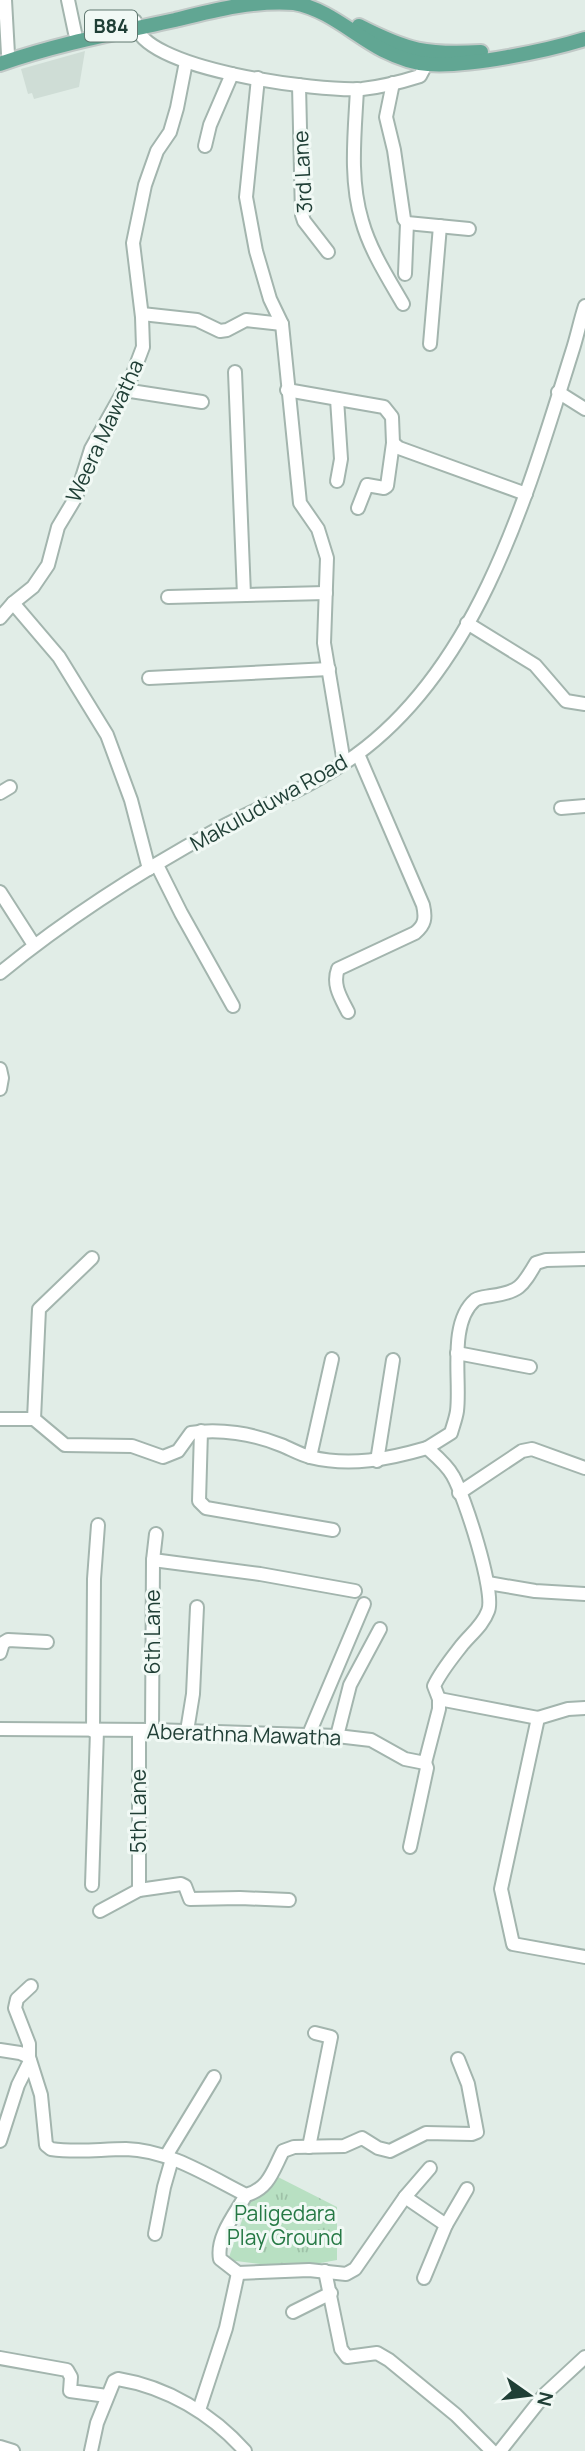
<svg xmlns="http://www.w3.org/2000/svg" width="585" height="2451" font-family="Manrope,sans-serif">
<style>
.built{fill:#cfddd6}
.grass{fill:url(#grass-tufts)}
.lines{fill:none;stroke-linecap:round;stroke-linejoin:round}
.minor-casing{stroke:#a3b5ae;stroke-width:16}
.major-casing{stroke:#c1c9c7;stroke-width:18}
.minor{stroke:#fff;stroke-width:12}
.major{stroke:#61a693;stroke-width:14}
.labels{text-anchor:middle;stroke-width:6;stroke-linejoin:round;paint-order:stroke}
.shield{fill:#f1f9f5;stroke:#5f776f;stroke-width:2}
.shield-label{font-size:19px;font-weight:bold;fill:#203f36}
.street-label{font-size:21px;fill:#203f36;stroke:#f1f9f5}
.park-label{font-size:21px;fill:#267945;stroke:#f1f9f5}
</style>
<defs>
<pattern id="grass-tufts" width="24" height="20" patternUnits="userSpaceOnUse" patternTransform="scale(1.75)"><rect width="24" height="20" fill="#b8e0c2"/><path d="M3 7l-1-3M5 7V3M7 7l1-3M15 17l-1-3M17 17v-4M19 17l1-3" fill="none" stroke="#9ec1a7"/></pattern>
</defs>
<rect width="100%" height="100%" fill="#e1ede7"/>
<path class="built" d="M85,51L79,87L34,99L32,93L28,94L21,69Z"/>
<path class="grass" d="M276,2176L337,2207V2260L293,2268L228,2260L247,2206Z"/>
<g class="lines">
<defs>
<g id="minor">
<path d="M5,0L8,54"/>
<path d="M68,0L75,33"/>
<path d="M135,21C136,70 323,92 362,89C381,87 401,82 420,76L430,57"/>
<path d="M258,78L246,197L256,251L270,299L282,324L300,503L318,529L327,558L324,643L344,763"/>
<path d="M393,83L386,117L394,150L404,219L407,223L469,229"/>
<path d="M299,85L302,215L304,221L328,252"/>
<path d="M357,89C355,131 349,179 362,221C370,250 388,278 403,304"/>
<path d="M205,146L210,125L232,74"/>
<path d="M405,274L407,223"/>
<path d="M142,314L197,320L220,331L227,330L246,320L282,324"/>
<path d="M430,344L440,226"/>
<path d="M235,372L244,595"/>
<path d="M124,390L202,402"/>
<path d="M287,390L384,407L392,417L393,443L399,448L526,494"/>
<path d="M558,392L585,409"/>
<path d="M337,481L341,459L337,399"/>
<path d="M358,508L367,485L384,488L387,486L393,443"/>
<path d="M168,597L326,593"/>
<path d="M13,603L59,657L107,735L131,800L149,869"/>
<path d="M0,618L13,603L33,587L48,565L58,527L76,497L91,449L132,376L143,347L142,317L133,243L145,185L157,151L170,132L177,108L186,62"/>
<path d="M467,623L535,665L566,701L585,704"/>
<path d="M149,678L329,669"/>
<path d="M0,793L10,787"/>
<path d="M561,808L585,806"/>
<path d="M157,865L181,913L233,1006"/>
<path d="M0,892L34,945"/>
<path d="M0,973C66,919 141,871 216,830C263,805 312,787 356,755C480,665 528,492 572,352C577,337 580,321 585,306"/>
<path d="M348,1012C341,998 332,985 338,969L415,933C425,925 426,918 423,905L358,754"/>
<path d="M0,1069L2,1078L0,1089"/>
<path d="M457,1353L530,1367"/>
<path d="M0,1419H34L65,1445L132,1446L163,1457L178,1451L191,1433C219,1428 254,1434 281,1445C291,1449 299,1454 310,1457C350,1467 389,1459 427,1448C436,1456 447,1465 453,1476C464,1495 496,1593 488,1611C483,1625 471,1634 462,1645C452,1658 441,1671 434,1686L439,1699V1709L425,1763L405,1759L371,1740L337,1736L152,1730L0,1729"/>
<path d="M34,1419L39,1309L92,1258"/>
<path d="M201,1431L199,1501L206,1508L333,1530"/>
<path d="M427,1448L451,1433C453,1426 456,1418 457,1411C461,1380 448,1323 475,1300C480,1297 485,1297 491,1296C519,1292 522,1287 536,1263L546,1260L585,1259"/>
<path d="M310,1457L332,1359"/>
<path d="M377,1461L393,1360"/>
<path d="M459,1493L522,1451L532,1449L585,1468"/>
<path d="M153,1560L260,1574L355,1591"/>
<path d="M488,1583L535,1591L585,1594"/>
<path d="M0,1653L3,1643L8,1640L47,1642"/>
<path d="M439,1699L538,1718"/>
<path d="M585,1708L568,1709L538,1718L501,1889L513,1944L585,1957"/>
<path d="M152,1730L153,1560L156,1534"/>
<path d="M93,1731L94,1579L98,1525"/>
<path d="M187,1731L193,1694L197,1607"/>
<path d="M309,1734L364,1604"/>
<path d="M337,1736L350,1685L380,1629"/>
<path d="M410,1847L427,1768L425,1763"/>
<path d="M92,1885L97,1731"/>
<path d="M139,1890V1731"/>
<path d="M100,1911L139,1890L181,1884L185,1886L190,1899L240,1898L289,1900"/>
<path d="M0,2050L20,2053L29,2057L41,2095L46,2145L51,2149C78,2153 100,2149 126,2149C169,2150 210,2177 246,2195C269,2189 273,2170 283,2151L294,2147L344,2146L362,2138L378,2148L390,2151L426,2133L472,2134L477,2132L468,2084L458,2059"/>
<path d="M29,2057V2044L15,2008L17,1999L31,1986"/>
<path d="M0,2141L18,2085L30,2061"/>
<path d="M309,2147L331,2037L315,2033"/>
<path d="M166,2156L214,2077"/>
<path d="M246,2195C235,2214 216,2237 220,2259L238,2273L309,2270L346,2274L355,2269L405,2197L430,2168"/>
<path d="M405,2197L446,2225L424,2278"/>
<path d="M446,2225L467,2189"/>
<path d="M155,2234L164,2187L172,2159"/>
<path d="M325,2271L341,2349L347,2357L377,2353L389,2360L456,2415L492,2451"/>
<path d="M293,2312L331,2293"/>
<path d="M0,2358L67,2370L71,2377L70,2391L107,2396"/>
<path d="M199,2410L226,2328L238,2273"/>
<path d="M0,2447L13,2451"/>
<path d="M91,2451L97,2423L114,2381L118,2379C167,2387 212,2414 245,2451"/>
<path d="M500,2451L545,2394L585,2357"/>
</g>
<g id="major">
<path d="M359,26C408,51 426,55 481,52"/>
<path d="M0,64C57,44 116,33 175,20C215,10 253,0 294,3C328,9 354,35 383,50C397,57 413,63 428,64C469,67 546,51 585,39"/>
</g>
</defs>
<use href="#minor" class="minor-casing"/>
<use href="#major" class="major-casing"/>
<use href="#minor" class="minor"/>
<use href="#major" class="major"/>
</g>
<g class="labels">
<rect class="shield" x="85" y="10.5" width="52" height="31" rx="5"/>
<g class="shield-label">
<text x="111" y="33">B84</text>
</g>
<g class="street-label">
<text transform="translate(303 172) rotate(-93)" y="7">3rd Lane</text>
<text transform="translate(105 431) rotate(-65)" y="7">Weera Mawatha</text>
<text transform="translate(269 803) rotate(-29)" y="7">Makuluduwa Road</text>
<text transform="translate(153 1632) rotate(-90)" y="7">6th Lane</text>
<text transform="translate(244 1735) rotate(2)" y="7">Aberathna Mawatha</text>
<text transform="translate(139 1811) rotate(-90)" y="7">5th Lane</text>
</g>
<g class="park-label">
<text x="285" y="2221">Paligedara<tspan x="285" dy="24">Play Ground</tspan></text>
</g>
</g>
<g transform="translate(529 2395) rotate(104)" stroke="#f1f9f5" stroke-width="5" paint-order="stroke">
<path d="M0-5L12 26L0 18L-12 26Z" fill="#203f36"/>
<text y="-10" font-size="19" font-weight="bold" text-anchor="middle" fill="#203f36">N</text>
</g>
</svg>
